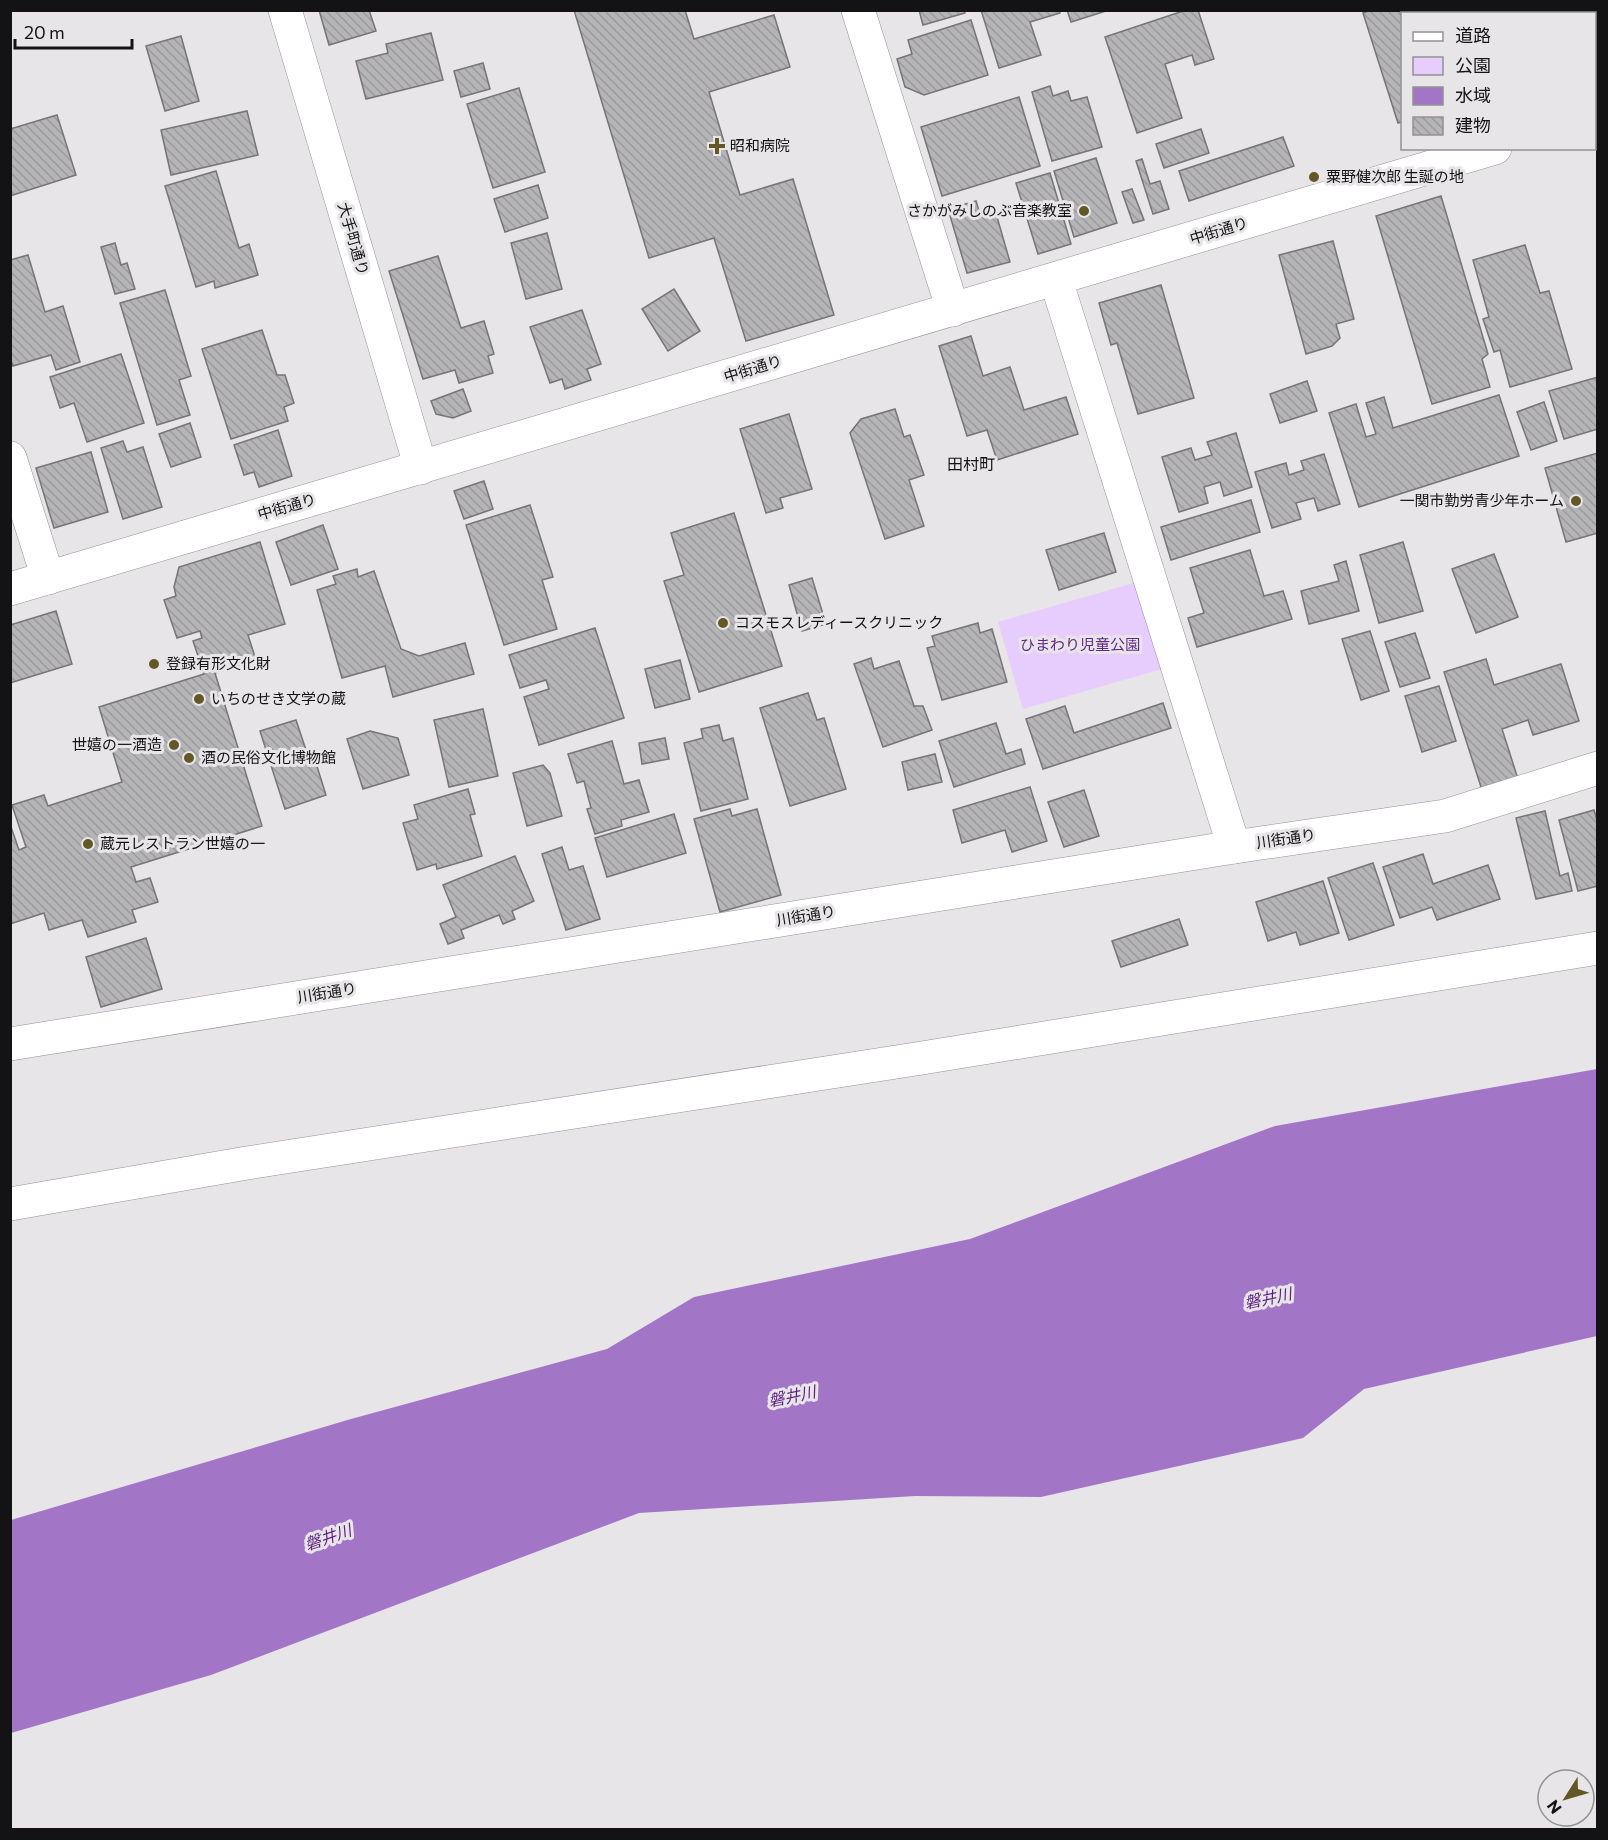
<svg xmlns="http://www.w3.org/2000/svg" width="1608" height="1840" font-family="Commissioner,'Noto Sans JP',sans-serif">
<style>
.green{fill:#e7ccfe}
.water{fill:#a375c7}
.building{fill:url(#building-back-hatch);stroke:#767477;stroke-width:1.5}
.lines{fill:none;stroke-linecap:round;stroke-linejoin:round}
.minor-casing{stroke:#939295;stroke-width:34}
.minor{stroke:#fff;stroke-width:33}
.poi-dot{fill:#625825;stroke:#e7e5e8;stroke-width:2}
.labels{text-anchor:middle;stroke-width:6;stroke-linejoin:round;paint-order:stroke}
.poi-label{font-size:15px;fill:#131214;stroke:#e7e5e8;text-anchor:start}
.street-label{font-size:15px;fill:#131214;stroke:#e7e5e8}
.park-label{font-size:15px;fill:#63278a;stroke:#e7e5e8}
.neighbourhood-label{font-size:16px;fill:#131214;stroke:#e7e5e8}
.water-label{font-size:16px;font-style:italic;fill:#5d1f82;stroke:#e7e5e8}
</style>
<defs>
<pattern id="building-back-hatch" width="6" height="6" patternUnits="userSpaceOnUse" patternTransform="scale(1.5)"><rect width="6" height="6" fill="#b5b4b7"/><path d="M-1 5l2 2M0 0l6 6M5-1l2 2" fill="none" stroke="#9b9a9c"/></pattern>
</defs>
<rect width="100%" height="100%" fill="#e7e5e8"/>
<path class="green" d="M1137,582L1162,669L1023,709L998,622Z"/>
<path class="water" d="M1597,1069V1336L1364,1389L1303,1438L1041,1497L915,1496L639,1513L211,1675L11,1733V1520L351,1419L607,1349L694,1297L970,1239L1275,1126Z"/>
<g class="building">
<path d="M319,10H369L376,31L329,45Z"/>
<path d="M574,10H685L694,39L774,15L790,67L709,92L740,195L793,179L834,315L746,341L714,238L649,258Z"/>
<path d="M919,10H964L965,13L923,25Z"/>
<path d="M981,10H1059L1060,13L1030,22L1041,55L999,68Z"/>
<path d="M1067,10H1109L1071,22Z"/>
<path d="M1186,10H1198L1214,59L1195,65L1192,55L1165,64L1182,118L1137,133L1105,37Z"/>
<path d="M1371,10H1429L1430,14H1402V122L1398,123L1363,13Z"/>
<path d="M1555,10H1598V63L1594,64V14H1556Z"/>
<path d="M971,20L988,75L924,95L905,87L897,59L912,54L908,40Z"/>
<path d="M431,33L443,80L366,99L356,61L388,53L386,44Z"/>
<path d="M181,36L199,101L165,111L146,46Z"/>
<path d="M483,63L490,89L461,97L454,71Z"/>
<path d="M1050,86L1053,96L1068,91L1071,101L1087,97L1102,147L1052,161L1032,92Z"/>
<path d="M519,88L545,172L493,188L467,104Z"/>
<path d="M1019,97L1040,166L942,196L921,127Z"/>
<path d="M247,111L258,155L171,175L161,130Z"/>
<path d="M57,115L76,175L10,196V129Z"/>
<path d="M1201,129L1209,153L1164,168L1156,144Z"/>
<path d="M1283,137L1294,166L1189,201L1179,171Z"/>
<path d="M1096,158L1117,223L1074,237L1054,171Z"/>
<path d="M1142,159L1150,184L1160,181L1169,209L1153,214L1136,161Z"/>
<path d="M216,171L239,248L249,244L258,275L215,288L214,281L196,287L165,186Z"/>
<path d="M1050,173L1071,244L1038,254L1016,183Z"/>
<path d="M538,185L548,218L505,232L494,199Z"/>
<path d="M1132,189L1144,220L1133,223L1122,192Z"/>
<path d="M1441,196L1488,354L1482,359L1490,387L1432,404L1376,216Z"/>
<path d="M976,201L980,214L995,210L1010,262L967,273L948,209Z"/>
<path d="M547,233L562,289L526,299L511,243Z"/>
<path d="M1333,241L1354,319L1336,324L1340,338L1332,346L1306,354L1279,255Z"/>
<path d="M115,243L121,265L127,263L135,289L115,294L101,247Z"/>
<path d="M1525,245L1540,293L1549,291L1572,369L1510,387L1500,350L1494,352L1483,319L1489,317L1473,260Z"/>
<path d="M28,255L45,312L63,306L80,362L56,370L51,355L13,366L10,358V260Z"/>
<path d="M438,256L461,328L484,321L494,354L488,356L493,373L459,383L455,370L423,379L389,271Z"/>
<path d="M1161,285L1194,398L1138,414L1117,343L1111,345L1099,303Z"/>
<path d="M674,289L700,331L668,351L642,309Z"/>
<path d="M165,290L191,376L179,380L190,415L157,425L120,303Z"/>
<path d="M582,310L601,364L587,369L591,380L565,389L562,379L550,383L530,327Z"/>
<path d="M262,330L277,375H285L294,403L284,407L288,421L231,439L202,349Z"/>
<path d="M971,336L983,376L1010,367L1024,410L1066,397L1078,434L997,460L987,430L967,436L939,346Z"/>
<path d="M121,354L144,423L87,442L74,403L60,408L50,377Z"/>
<path d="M1598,377V429L1564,439L1549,391Z"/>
<path d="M1307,381L1317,411L1280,423L1270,394Z"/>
<path d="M463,389L471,411L453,418L436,414L431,401Z"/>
<path d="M1499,395L1519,456L1359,507L1329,413L1356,404L1366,437L1376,434L1366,403L1384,397L1393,428Z"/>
<path d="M1544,402L1557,441L1531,450L1517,412Z"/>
<path d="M895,409L904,437L910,435L924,475L909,480L924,526L885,539L850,433L861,419Z"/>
<path d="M789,414L812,489L780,498L783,508L766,513L740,429Z"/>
<path d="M190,423L201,457L171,467L159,434Z"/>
<path d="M278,430L292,476L259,487L254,472L244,475L234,445Z"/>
<path d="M1236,433L1252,487L1224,496L1220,482L1204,487L1208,503L1179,512L1162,457L1191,448L1195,460L1212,455L1207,442Z"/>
<path d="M123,441L127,452L143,447L162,507L123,519L101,448Z"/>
<path d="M91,452L108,512L54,528L36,468Z"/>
<path d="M1598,453V533L1566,542L1545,468Z"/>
<path d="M1324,454L1340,504L1318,511L1314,498L1296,503L1301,519L1272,528L1255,472L1286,463L1289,475L1304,470L1301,461Z"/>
<path d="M484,481L493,509L464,519L454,491Z"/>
<path d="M1251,500L1260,532L1171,560L1161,527Z"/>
<path d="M530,505L553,577L542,580L557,629L504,645L466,525Z"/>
<path d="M734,513L782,666L699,692L664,581L684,575L671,533Z"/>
<path d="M323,525L338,569L291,585L276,542Z"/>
<path d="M1104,533L1116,572L1059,590L1046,550Z"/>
<path d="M260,542L285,624L248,635L256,660L215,673L262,826L131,867L136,882L150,878L158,902L132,910L136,922L88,937L82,920L49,930L44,913L10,924V824L19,850L26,847L12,805L44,795L48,806L122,782L99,707L204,674L193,641L202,638L200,631L177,638L164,600L176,596L174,587L179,567Z"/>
<path d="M1403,542L1423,611L1379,623L1360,555Z"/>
<path d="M1250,550L1264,596L1283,591L1292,619L1197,647L1188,618L1204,613L1190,568Z"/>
<path d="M1494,554L1518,617L1476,633L1452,569Z"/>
<path d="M1346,561L1359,611L1309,624L1301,591L1339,581L1334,565Z"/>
<path d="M357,569L358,577L374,571L401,649L419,656L465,643L474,674L393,697L385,666L342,678L317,590L336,584L333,576Z"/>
<path d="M812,578L826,624L802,631L789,585Z"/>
<path d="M56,611L72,664L10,683V625Z"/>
<path d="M978,623L980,633L992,629L1007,682L942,700L927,648L935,646L932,636Z"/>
<path d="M595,628L624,718L539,745L524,697L549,689L546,680L520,688L509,655Z"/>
<path d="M1370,631L1389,691L1361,700L1342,639Z"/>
<path d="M1415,633L1430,678L1400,687L1385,642Z"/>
<path d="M871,658L874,669L899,661L914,706H923L932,730L883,747L854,664Z"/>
<path d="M1486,659L1494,685L1561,664L1579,721L1533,735L1528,720L1502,729L1518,779L1482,790L1444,672Z"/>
<path d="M680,660L690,699L655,708L645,669Z"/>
<path d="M1439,686L1456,741L1422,752L1405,696Z"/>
<path d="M808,693L817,720L824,718L846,789L790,806L760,708Z"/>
<path d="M1163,703L1171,728L1043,769L1026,719L1065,706L1074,733Z"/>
<path d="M483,709L498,776L449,787L434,720Z"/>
<path d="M296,720L310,762L315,760L326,795L285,809L260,731Z"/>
<path d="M996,723L1006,754L1021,749L1025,764L954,787L939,741Z"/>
<path d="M719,725L723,741L733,738L748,799L701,811L684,743L703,738L701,729Z"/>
<path d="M370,731L398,738L409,775L363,789L347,739Z"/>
<path d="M665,738L669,759L642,764L639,743Z"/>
<path d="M612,741L624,784L639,780L649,812L621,820L622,826L595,834L587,809L591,808L584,781L577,783L568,754Z"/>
<path d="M935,754L942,782L908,790L902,762Z"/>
<path d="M543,765L550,773L562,816L527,826L513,773Z"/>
<path d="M1030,787L1047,841L1012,852L1005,830L962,843L953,810Z"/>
<path d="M468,789L475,814L470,815L482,856L437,869L436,864L417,870L403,823L418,819L414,805Z"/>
<path d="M1084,790L1099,836L1064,847L1048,802Z"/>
<path d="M730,809L732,816L757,809L781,895L720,912L694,819Z"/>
<path d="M1594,810L1598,823V886L1578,891L1559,820Z"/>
<path d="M1545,811L1560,876L1568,873L1572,891L1536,899L1516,818Z"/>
<path d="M674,814L686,853L607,877L595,838Z"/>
<path d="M562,847L569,870L583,866L600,919L566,930L542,854Z"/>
<path d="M1423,854L1433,884L1488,865L1500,899L1437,920L1432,907L1400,918L1383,867Z"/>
<path d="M515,856L534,901L512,911L515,919L503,924L499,915L461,930L464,938L448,944L440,924L456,917L443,885Z"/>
<path d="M1373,863L1394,925L1349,940L1328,878Z"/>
<path d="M1323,881L1339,933L1300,945L1296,932L1268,941L1256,902Z"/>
<path d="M1179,919L1188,945L1121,967L1112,941Z"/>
<path d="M146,938L162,989L101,1007L86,957Z"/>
</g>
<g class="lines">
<defs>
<g id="minor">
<path d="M285,10L421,468"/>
<path d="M858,10L953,310"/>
<path d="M1594,119L1598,118"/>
<path d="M1056,280L1234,847"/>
<path d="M10,458L48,578"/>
<path d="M10,589L1495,148"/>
<path d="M10,1044L1234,847L1445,816L1598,768"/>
<path d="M10,1204L247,1163L922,1058L1598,948"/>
</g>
</defs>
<use href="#minor" class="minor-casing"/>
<use href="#minor" class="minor"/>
</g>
<g class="poi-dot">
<path d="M714 137h6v6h6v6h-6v6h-6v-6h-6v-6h6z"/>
<circle cx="1314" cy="177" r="6"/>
<circle cx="1084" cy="211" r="6"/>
<circle cx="1576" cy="501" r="6"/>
<circle cx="723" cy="623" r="6"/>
<circle cx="154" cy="664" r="6"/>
<circle cx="199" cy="699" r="6"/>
<circle cx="174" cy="745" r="6"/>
<circle cx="189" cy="758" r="6"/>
<circle cx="88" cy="844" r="6"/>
</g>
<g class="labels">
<g class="poi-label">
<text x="730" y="151">昭和病院</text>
<text x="1326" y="182">粟野健次郎 生誕の地</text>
<text x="1072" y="216" text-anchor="end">さかがみしのぶ音楽教室</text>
<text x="1564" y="506" text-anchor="end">一関市勤労青少年ホーム</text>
<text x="735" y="628">コスモスレディースクリニック</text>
<text x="166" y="669">登録有形文化財</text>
<text x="211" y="704">いちのせき文学の蔵</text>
<text x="162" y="750" text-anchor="end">世嬉の一酒造</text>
<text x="201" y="763">酒の民俗文化博物館</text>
<text x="100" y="849">蔵元レストラン世嬉の一</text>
</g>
<g class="street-label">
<text transform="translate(1219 231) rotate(-17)" y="5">中街通り</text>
<text transform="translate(353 239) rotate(74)" y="5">大手町通り</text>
<text transform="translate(753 369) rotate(-17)" y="5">中街通り</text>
<text transform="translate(287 507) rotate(-16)" y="5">中街通り</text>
<text transform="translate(1286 839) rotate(-8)" y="5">川街通り</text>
<text transform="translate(806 916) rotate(-9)" y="5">川街通り</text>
<text transform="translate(327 993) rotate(-9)" y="5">川街通り</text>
</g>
<g class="park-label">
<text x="1080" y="650">ひまわり児童公園</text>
</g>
<g class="neighbourhood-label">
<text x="971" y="470">田村町</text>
</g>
<g class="water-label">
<text transform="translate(1268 1298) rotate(-12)" y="6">磐井川</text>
<text transform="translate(792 1396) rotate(-12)" y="6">磐井川</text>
<text transform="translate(328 1537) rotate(-19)" y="6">磐井川</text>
</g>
</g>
<rect width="1608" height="1840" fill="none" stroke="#131214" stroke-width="24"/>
<rect x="1401" y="12" width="195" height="138" fill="#e7e5e8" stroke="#929193" stroke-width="1.5"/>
<rect x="1413" y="32" width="30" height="9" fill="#ffffff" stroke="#929193" stroke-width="1.5"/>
<text x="1455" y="42" font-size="18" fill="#131214">道路</text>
<rect x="1413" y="57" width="30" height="18" fill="#e7ccfe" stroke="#929193" stroke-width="1.5"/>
<text x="1455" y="72" font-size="18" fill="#131214">公園</text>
<rect x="1413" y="87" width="30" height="18" fill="#a375c7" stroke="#929193" stroke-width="1.5"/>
<text x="1455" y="102" font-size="18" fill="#131214">水域</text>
<rect x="1413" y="117" width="30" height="18" fill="url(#building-back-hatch)" stroke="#929193" stroke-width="1.5"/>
<text x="1455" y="132" font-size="18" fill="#131214">建物</text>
<g transform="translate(1566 1798) rotate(233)"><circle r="28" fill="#e7e5e8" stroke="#929193" stroke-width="1.5"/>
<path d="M0-4.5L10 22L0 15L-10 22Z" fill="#625825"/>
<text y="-9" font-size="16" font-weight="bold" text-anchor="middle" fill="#131214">N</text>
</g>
<path d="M15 39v9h117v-9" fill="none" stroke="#131214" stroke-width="3"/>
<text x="24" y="39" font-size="18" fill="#131214" stroke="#e7e5e8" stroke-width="4.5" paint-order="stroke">20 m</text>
</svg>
